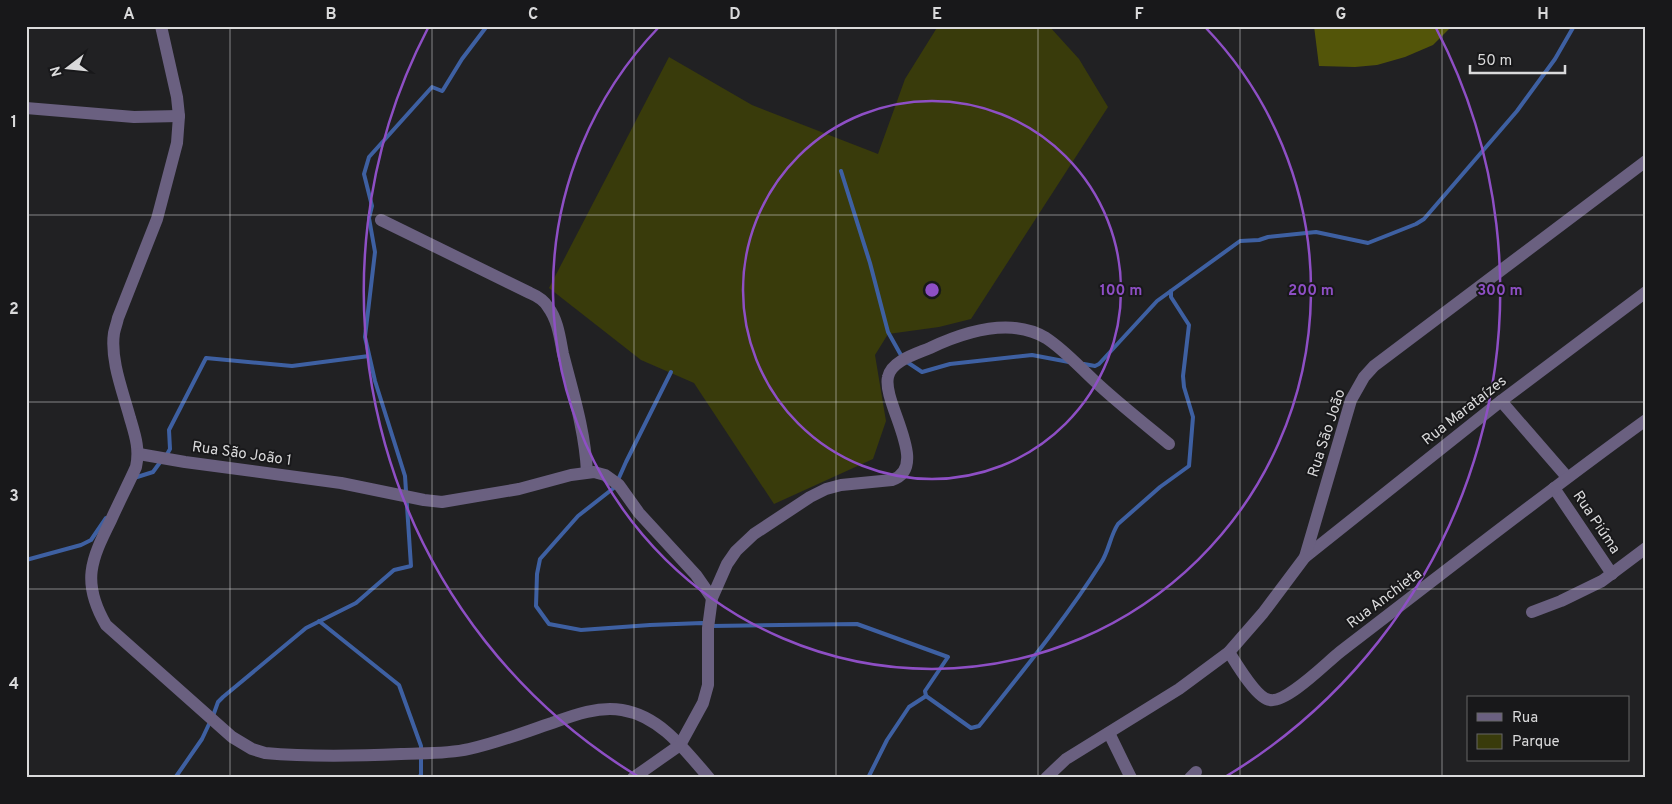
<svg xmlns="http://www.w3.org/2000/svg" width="1672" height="804" font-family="Overpass,sans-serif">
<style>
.green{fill:#393b0b}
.forest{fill:#535509}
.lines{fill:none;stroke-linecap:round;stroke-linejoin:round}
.stream{stroke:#3e60a2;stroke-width:4}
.minor{stroke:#6a6080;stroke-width:12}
.grid{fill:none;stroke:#dadadb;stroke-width:1;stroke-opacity:0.55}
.ring{fill:none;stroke:#8e4fc5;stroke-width:2.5}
.labels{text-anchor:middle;stroke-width:4;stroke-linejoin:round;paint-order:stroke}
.street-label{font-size:15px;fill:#dadadb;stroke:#18181a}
.centre{fill:#8e4fc5;stroke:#18181a;stroke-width:2.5}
.ring-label{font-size:15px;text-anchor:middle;font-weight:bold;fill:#8e4fc5;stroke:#18181a;stroke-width:4;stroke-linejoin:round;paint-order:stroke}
.neatline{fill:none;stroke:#dadadb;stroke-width:2}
.grid-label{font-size:16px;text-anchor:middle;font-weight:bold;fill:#dadadb}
</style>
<rect width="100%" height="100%" fill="#212123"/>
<path class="green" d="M938,26H1049L1079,59L1108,107L971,319L939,327L888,334L875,355L886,421L873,459L774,504L694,383L641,360L549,288L669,57L752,105L878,154L905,79Z"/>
<path class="forest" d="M1314,26H1452L1433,45L1405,57L1377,65L1355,67L1319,66Z"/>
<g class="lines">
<g class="stream">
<path d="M841,171L870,263L888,332L902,357"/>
<path d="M907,362L922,372L950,364L1032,355L1069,362"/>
<path d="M1084,364L1095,366L1099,364L1157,301L1240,241L1259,240L1268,237L1316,232L1368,243L1416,224L1424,219L1517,111L1555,59L1574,26"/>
<path d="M166,456L170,449L169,430L206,358L292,366L369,356"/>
<path d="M134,478L153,472L161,461"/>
<path d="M618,480L626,462L671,372"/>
<path d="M615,487L578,516L540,559L537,574L536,606L549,624L581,630L650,625L702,623L711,626L857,624L948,657L925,691L926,696"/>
<path d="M26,560L81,545L91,540L106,518"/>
<path d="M319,621L399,685L421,746V775L418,778"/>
<path d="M926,696L971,728L979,726C1021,673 1065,620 1101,563C1109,551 1110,536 1118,524L1160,487L1189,466L1193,417L1184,387L1183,376L1189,325L1171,297V291"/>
<path d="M213,716L218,702L223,697L306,628L356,603L394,570L411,566L405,476L375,381L365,337L375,252L369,218L372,206L364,174L369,157L432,87L442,91L443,90L462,59L487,26"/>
<path d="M175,778L202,739L210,722"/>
<path d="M868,778L887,740L909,707L926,696"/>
</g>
<g class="minor">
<path d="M161,26L177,97L179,116L177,143L157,219L118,318C117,323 115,328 114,333C110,360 123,392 130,418C135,435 140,449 136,467C128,485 119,502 111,520C91,560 81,582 106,625L232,737L252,749L265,753C310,757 356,756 401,754C424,753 447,754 469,749C497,743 525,732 552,723C574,715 598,706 622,710C660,716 685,750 709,778"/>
<path d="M26,108L134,117L179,116"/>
<path d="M381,220L530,293C537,296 544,300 548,307C558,320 560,339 563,354C573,393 585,431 587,472"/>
<path d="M1501,401L1567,477"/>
<path d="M139,454L185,462L341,483L424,500L442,502L519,489L571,475L594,472L605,475L619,485L639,513L696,575L712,598"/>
<path d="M1554,488L1612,574"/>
<path d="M1305,557L1501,401L1646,292"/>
<path d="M1532,612L1561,601L1602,581L1646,548"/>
<path d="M1229,652C1236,663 1257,699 1270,700C1287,703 1326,663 1340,652C1442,574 1542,495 1646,420"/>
<path d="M1109,733L1131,778"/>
<path d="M633,778L680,745L703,703L708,685V628L712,598L727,564L736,551L754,534L810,497L826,489L841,485L892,480C931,467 882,403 888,377C891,361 916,354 930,348C964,332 1011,317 1046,338C1066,351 1082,370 1100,386C1122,406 1146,425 1169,444"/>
<path d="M1046,778L1066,759L1179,689L1229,652L1263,613L1305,557L1351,400L1364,377L1374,366L1646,161"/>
<path d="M1190,778L1196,772"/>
</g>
</g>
<path class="grid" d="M230,26V778M432,26V778M634,26V778M836,26V778M1038,26V778M1240,26V778M1442,26V778M26,215H1646M26,402H1646M26,589H1646"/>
<g class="ring">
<circle cx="932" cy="290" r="189"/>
<path d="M1205 27A379 379 0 1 1 659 27"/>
<path d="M639 777A568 568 0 0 1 428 28M1436 28A568 568 0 0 1 1225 777"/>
</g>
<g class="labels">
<g class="street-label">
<text transform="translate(1464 410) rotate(-38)" y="5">Rua Marataízes</text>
<text transform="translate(1326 433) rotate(-72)" y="5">Rua São João</text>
<text transform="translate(242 453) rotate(8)" y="5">Rua São João 1</text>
<text transform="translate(1597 522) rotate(56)" y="5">Rua Piúma</text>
<text transform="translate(1384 598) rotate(-37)" y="5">Rua Anchieta</text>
</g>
</g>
<circle cx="932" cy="290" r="8" class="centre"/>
<g class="ring-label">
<text x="1121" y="295">100 m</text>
<text x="1311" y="295">200 m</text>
<text x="1500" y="295">300 m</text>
</g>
<rect width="1672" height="804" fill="none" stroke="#18181a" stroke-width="55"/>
<rect x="1467" y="696" width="162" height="65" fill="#18181a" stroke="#666667"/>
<rect x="1477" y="713" width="25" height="8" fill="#6a6080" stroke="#666667"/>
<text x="1512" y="722" font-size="15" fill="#dadadb">Rua</text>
<rect x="1477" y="734" width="25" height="15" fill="#393b0b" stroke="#666667"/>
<text x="1512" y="746" font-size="15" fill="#dadadb">Parque</text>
<g transform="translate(68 68) rotate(254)" stroke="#18181a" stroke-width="4" paint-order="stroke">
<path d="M0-4L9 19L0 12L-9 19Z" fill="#dadadb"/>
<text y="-8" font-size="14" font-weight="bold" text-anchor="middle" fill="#dadadb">N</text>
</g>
<path d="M1470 65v8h95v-8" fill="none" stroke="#dadadb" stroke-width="2.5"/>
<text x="1477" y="65" font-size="15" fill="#dadadb" stroke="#18181a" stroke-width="4" paint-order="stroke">50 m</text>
<rect x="28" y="28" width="1616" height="748" class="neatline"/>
<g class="grid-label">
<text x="129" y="19">A</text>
<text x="331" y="19">B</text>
<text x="533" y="19">C</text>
<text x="735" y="19">D</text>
<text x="937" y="19">E</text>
<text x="1139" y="19">F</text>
<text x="1341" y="19">G</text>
<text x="1543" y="19">H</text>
<text x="14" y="127">1</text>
<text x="14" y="314">2</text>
<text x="14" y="501">3</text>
<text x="14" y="689">4</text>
</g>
</svg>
